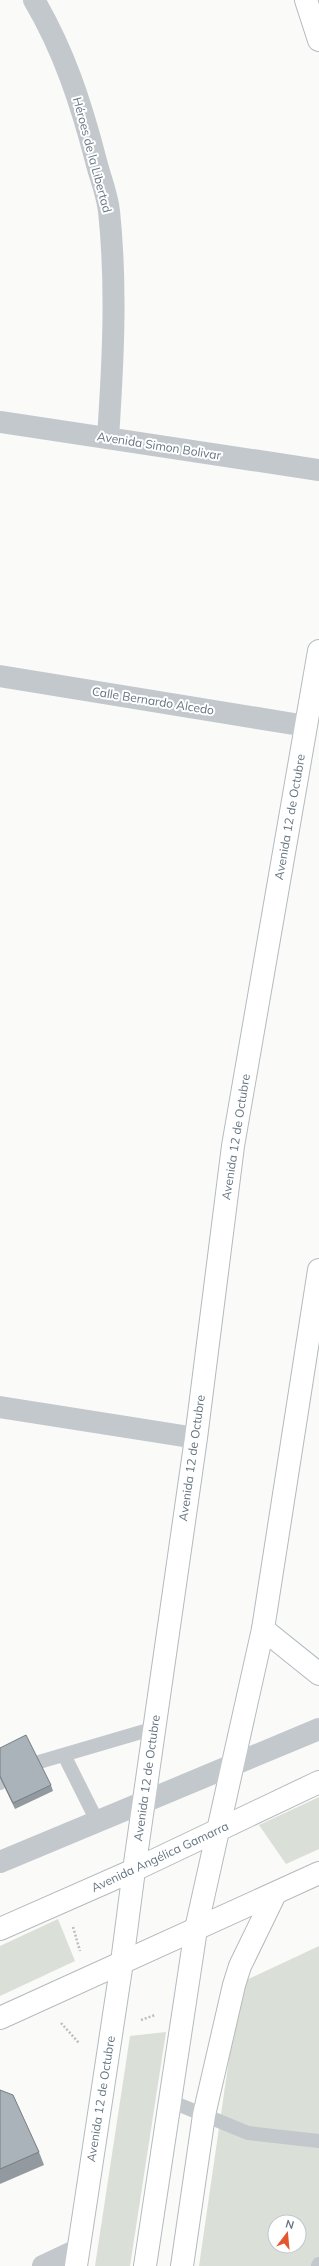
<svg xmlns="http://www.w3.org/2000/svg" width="319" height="2266" font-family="Mulish,sans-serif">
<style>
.green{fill:#dadfd7;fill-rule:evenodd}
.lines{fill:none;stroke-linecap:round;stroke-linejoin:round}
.secondary-casing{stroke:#b3babf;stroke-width:24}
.primary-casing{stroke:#b5babe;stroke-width:24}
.path{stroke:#bbbfc2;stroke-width:2.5;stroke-dasharray:2 2;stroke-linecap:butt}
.service{stroke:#c3c8cc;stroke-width:14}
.minor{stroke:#c3c8cc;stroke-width:22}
.tertiary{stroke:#c3c8cc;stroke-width:22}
.secondary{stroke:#fff;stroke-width:22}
.primary{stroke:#fff;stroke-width:22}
.wall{fill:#929a9f}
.building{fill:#aab3b9;stroke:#777d82}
.labels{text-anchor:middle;stroke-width:4;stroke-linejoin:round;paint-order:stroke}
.street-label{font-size:12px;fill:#657683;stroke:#fff}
</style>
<rect width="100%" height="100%" fill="#fafaf8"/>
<g class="green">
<path d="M319,1797V1849L286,1864L259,1825Z"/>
<path d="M58,1919L75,1961L0,1996V1946Z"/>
<path d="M319,1946V2266H199L240,1983ZM275,2222H299V2246H275Z"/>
<path d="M166,2032L130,2266H95L130,2036Z"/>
</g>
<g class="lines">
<defs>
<g id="secondary">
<path d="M306,0L319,40"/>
<path d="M263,1629L319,1674"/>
<path d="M76,2266L122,1962L134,1870L196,1438L233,1146L319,651"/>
<path d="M145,2266L196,1929L263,1629L319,1270"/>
</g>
<g id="primary">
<path d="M0,1929L134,1870L319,1782"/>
<path d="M0,2018L319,1873"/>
<path d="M182,2266L204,2115L234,1985L240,1966L275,1894"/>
</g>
</defs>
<use href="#secondary" class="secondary-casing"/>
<use href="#primary" class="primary-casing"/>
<g class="path">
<path d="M73,1927L80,1951"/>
<path d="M141,2020L155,2015"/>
<path d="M61,2023L79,2043"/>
</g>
<g class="service">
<path d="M64,1755L97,1821"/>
<path d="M39,1762L155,1728"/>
<path d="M0,1783L1,1781"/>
<path d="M170,2101L248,2133L319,2141"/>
<path d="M318,2266L319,2264"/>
</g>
<g class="minor">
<path d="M34,0C64,51 81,103 96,161C100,177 107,194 109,211C117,287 113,362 108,438"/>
<path d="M0,422L319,470"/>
<path d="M0,676L306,726"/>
<path d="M0,1407L196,1438"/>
<path d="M43,2266L79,2249"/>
</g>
<path class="tertiary" d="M0,1862L319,1729"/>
<use href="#secondary" class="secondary"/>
<use href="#primary" class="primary"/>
</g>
<g class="wall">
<path d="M0,1748L51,1785L53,1791L15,1809L0,1778Z"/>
<path d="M0,2090L39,2152L44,2165L0,2184Z"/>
</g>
<g class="building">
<path d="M26,1735L51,1785L13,1803L0,1776V1748Z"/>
<path d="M0,2090L13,2095L39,2152L0,2169Z"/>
</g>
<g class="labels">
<g class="street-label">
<text transform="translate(92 155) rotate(75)" y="4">Héroes de la Libertad</text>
<text transform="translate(159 446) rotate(9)" y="4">Avenida Simon Bolivar</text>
<text transform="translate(153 701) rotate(9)" y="4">Calle Bernardo Alcedo</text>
<text transform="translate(290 817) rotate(-80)" y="4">Avenida 12 de Octubre</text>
<text transform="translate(236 1137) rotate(-81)" y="4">Avenida 12 de Octubre</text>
<text transform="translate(192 1458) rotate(-82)" y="4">Avenida 12 de Octubre</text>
<text transform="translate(147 1778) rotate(-82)" y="4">Avenida 12 de Octubre</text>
<text transform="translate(160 1857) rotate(-25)" y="4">Avenida Angélica Gamarra</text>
<text transform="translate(101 2099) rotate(-81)" y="4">Avenida 12 de Octubre</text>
</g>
</g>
<g transform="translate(287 2234) rotate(16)"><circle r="19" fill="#ffffff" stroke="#c1c8cd"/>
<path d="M0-3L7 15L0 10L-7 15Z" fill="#e4572e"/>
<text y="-6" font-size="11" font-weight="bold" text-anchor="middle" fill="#657683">N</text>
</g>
</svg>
